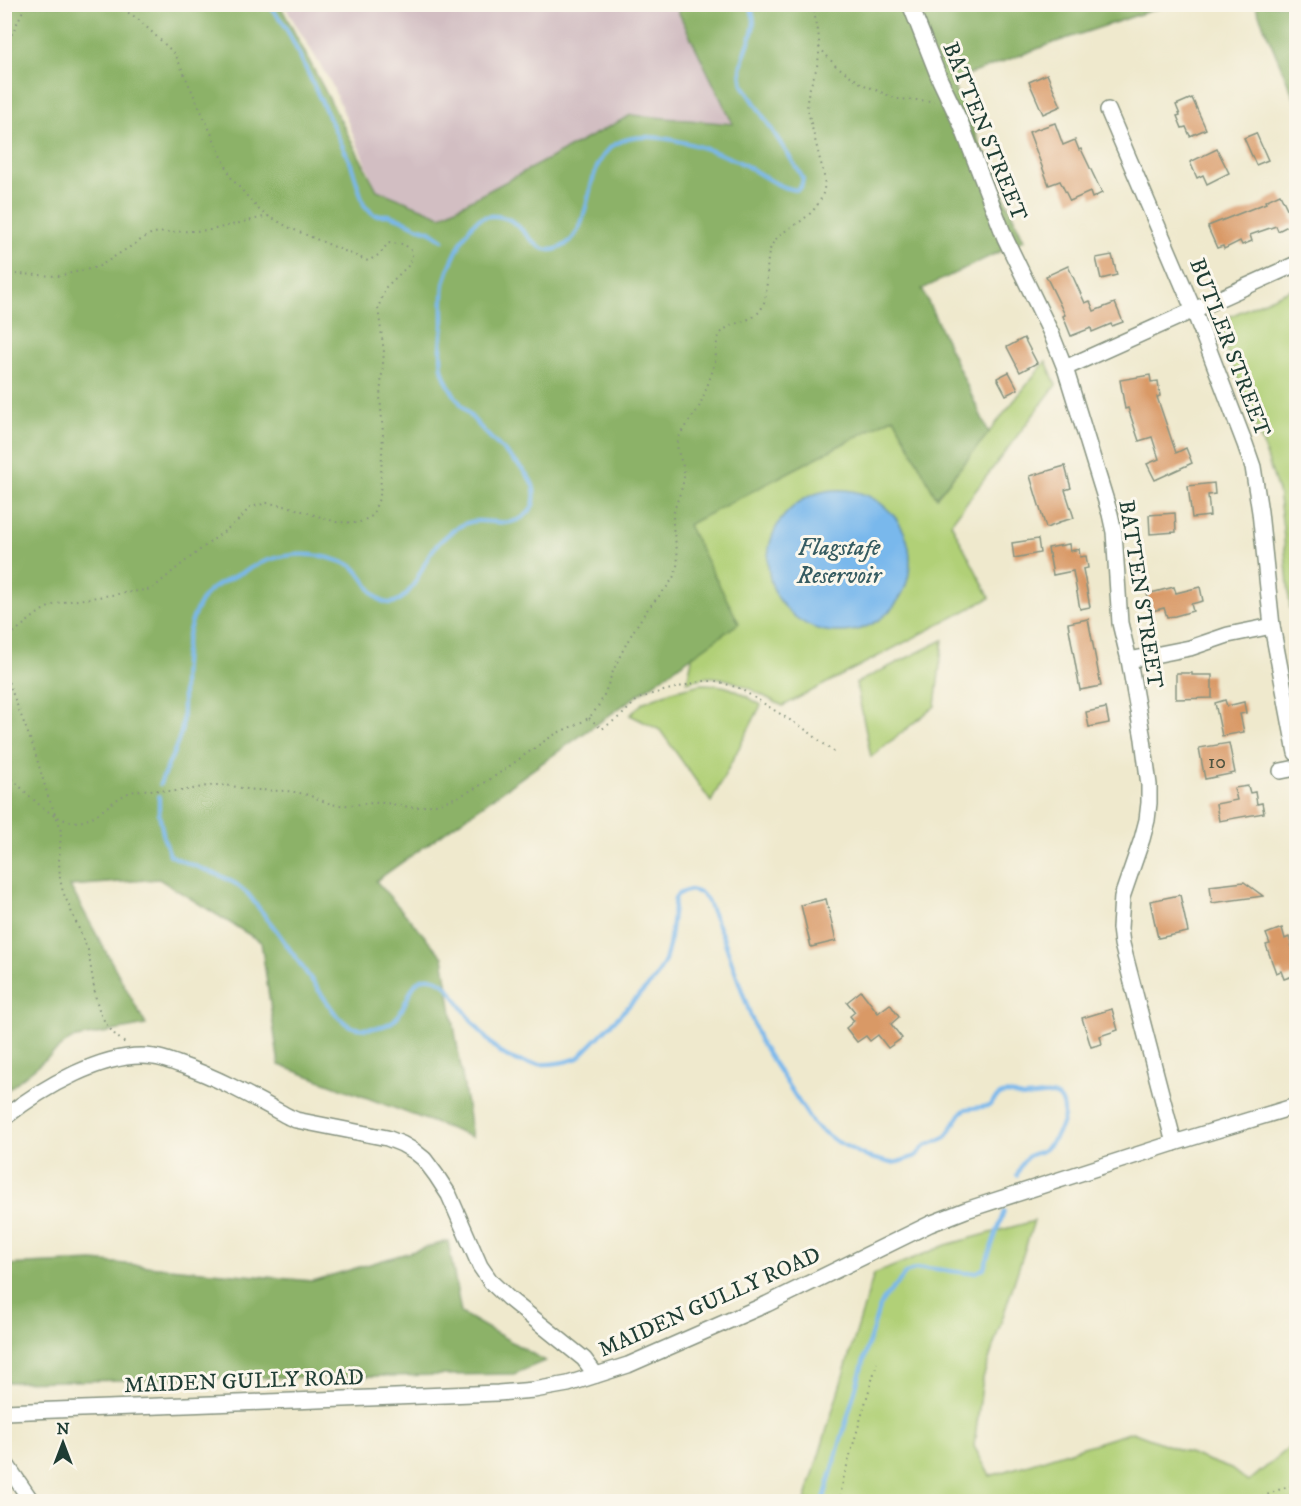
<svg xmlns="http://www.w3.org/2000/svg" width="1301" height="1506" font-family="'IM FELL DW Pica',serif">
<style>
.industrial{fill:#d2bec2}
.green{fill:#b1d077;stroke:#688656;stroke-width:1.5}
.forest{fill:#8cb268;stroke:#56784e;stroke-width:1.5}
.water{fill:#79b8ec;stroke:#4c7a90;stroke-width:1.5}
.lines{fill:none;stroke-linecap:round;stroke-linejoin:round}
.stream{stroke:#79b8ec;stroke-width:4}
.building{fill:#d99966}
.minor-casing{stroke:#879380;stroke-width:18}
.path{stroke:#879380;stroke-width:2;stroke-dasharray:1.5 4.5;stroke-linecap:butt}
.minor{stroke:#fff;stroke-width:15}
.labels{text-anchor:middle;stroke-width:6;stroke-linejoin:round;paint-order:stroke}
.number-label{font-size:20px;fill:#4e5440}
.street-label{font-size:22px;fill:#1f3d34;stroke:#fbf7ec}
.water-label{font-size:24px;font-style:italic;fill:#365c62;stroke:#fbf7ec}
</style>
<rect width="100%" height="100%" fill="#fbf7ec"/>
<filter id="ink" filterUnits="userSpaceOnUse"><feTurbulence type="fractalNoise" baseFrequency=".0167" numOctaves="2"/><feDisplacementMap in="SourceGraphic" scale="12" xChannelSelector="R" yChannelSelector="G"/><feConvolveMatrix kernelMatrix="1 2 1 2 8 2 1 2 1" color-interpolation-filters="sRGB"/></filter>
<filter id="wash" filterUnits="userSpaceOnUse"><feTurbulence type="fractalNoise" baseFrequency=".008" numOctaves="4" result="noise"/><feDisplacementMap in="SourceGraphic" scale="24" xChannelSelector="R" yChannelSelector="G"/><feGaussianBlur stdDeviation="1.35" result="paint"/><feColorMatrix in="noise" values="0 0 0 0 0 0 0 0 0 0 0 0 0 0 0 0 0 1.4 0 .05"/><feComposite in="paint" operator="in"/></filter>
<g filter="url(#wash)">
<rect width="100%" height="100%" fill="#efe9cd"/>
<path class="industrial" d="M284,5H675L733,124L631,115L441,217L377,190L331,83Z"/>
<g class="green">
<path d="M1296,287V609V607L1290,608L1283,528L1278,491L1263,445L1227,352L1221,332L1228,317Z"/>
<path d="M1046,361L1056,385L951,523L990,598L783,706C762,696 734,677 711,677C703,677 695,680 687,682L692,659L691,656L738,623L687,525L894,417L937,497Z"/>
<path d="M943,640L935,706L871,757L856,683Z"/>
<path d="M701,684C729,684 738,691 761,705L711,802L660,730L630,715L644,702L672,691Z"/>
<path d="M1034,1221L983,1378L974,1446L990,1476L1132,1432L1231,1469L1248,1482L1296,1442V1501H805L874,1274L946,1245Z"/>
</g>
<g class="forest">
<path d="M5,5H280L377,190L441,216L631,115L733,124L675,5H1168L1053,43L951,81L1024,240L922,289L989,433L936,497L894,417L688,525L739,623L376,881L443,957L472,1137L279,1065L261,942L159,879L70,886L146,1025L71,1039L5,1092Z"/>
<path d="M1255,5H1296V102Z"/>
<path d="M448,1241L461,1313L545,1361L514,1374L5,1382V1265L93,1261L312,1281Z"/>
</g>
<circle class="water" cx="839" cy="561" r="71"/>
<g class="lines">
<g class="stream">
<path d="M268,4L284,24L298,52L351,164L364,205L371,212L375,215H388L401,219L417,227L430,231L443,240"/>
<path d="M160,784C167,765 178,748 182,728C183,717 183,705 183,694C183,667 184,641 194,615C198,606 201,599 208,592C219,582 236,576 249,569C276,553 309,550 339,561C343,563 348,563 352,566C367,575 373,609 395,602C412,596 421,569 430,554C436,545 444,537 454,530C461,525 469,521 478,521C497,521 514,528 529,512C536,504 536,490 531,481C525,469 513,460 504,451C483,431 451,399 443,372C441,366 441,358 441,352C441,343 442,334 443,325C443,311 442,298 444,284C447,270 463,235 473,224C481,214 499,214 510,220C529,231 538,262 565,245C592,229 584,172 609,149C637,122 706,147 737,161C757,170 774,187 796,190L801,187L803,179L798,170L743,85C742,80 741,75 741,70C742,48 764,26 748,4"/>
<path d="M159,796V813L164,839L170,855L182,861L221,876L236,884L248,894L276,930L337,1016C341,1018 344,1023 348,1025C361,1032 389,1029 398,1016C410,1000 412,967 440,981C449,985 455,998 461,1006C471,1020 488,1044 503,1054C523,1068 556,1066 578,1058L655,979L665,961L669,946L675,898L678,894L690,890L701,893L707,900L723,937L760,1042L814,1125L834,1140L867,1157L891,1163L898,1162L916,1156L925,1146L945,1138L961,1113L966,1109L989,1106C993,1102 996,1096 1002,1094C1010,1091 1017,1097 1025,1097C1041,1097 1063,1086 1064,1112C1065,1125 1053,1143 1042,1151C1038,1153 1033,1153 1029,1156C1023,1159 1020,1168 1017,1175"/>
<path d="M823,1502L878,1311L883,1300L906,1273L915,1269L928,1268L966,1273L977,1272L984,1268L1004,1211"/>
</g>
</g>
<g id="blocks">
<g class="building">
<path d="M1047,74L1061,106L1043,114L1029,82Z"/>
<path d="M1192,98L1206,129L1190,136L1186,127L1182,128L1177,116L1180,115L1176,105Z"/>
<path d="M1055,123L1063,145L1075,140L1079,150L1081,149L1102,193L1092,198L1090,192L1070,201L1060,181L1049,185L1029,132Z"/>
<path d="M1256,133L1268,160L1256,165L1244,138Z"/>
<path d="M1217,149L1229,173L1207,184L1203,175L1197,178L1190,162Z"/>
<path d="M1280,194L1294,223L1278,231L1276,226L1250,235L1252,241L1242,245L1240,241L1224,249L1223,246L1217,248L1208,228H1209L1208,226L1266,203L1265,201Z"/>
<path d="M1112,255L1117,275L1101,279L1096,258Z"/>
<path d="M1068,266L1085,303L1090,301L1094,311L1115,303L1123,322L1112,326L1111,324L1092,332L1091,328L1071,336L1063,316L1065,315L1046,276Z"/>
<path d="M1024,338L1037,363L1020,372L1007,347Z"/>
<path d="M1009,372L1018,389L1006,395L997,378Z"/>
<path d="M1150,375L1151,382L1158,381L1160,396L1157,397L1176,453L1186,448L1192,463L1155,480L1147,464L1159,459L1152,437L1139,441L1128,408L1125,409L1120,380Z"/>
<path d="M1065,466L1071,488L1065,490L1074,518L1059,522L1060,523L1046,528L1030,476Z"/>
<path d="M1214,483L1215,494L1208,495L1210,516L1192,518L1188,486Z"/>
<path d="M1175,513L1176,532L1150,534L1149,515Z"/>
<path d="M1038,539L1040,553L1014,558L1012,543Z"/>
<path d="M1069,544L1070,551L1079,549L1080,557L1086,556L1088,568L1083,569L1090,607L1080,609L1073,571L1053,575L1048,548Z"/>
<path d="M1174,587L1176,593L1200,587L1203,601L1191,604L1193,611L1175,616L1167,617L1164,608L1152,611L1147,594Z"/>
<path d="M1088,619L1101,686L1080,690L1068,623Z"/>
<path d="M1176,673H1192V675H1212V698L1176,699Z"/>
<path d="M1225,700L1227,706L1244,702L1246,713L1240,714L1244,732L1222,736L1215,703Z"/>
<path d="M1106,708L1109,723L1089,727L1086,712Z"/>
<path d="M1229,743L1235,773L1205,779L1199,748Z"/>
<path d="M1248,786L1250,793L1255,792L1257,804L1262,803L1264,813L1219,821L1216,804L1237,800L1234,788Z"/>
<path d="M1244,882L1263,896L1212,903L1210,886Z"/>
<path d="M1180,895L1188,932L1158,938L1150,901Z"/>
<path d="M826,899L836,941L811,947L801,905Z"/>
<path d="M1282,928L1285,939L1289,937L1296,960V966L1293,967L1296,975L1284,979L1281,971L1276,973L1266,945L1270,944L1266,934Z"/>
<path d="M861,991L878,1013L890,1004L899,1017L891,1024L902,1038L888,1048L878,1035L870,1041L866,1036L857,1042L846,1028L854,1021L850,1016L855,1012L847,1002Z"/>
<path d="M1112,1009L1118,1030L1100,1036L1102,1044L1091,1047L1082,1018Z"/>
</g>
</g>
</g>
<g filter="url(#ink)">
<use href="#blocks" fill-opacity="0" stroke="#879380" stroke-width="1.5"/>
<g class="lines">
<defs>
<g id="minor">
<path d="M910,4L940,80L961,124L1005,238L1051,333L1065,368L1110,514L1114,532L1120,623L1129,660L1143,739L1149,785V803L1147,820L1142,839L1122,897L1120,928L1122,944L1174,1143"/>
<path d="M1108,110L1194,311L1245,444L1253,467L1260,512L1272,626L1296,753"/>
<path d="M1065,368L1296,264"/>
<path d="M1129,660L1190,648L1228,635L1272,626"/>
<path d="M1281,771L1296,768"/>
<path d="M4,1118C40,1089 107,1049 154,1057C163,1058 172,1062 181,1065C219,1078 254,1098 289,1117L296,1120L387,1138L402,1144L414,1151L424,1159L436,1175L449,1195L480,1266L491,1282L508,1298L584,1359L596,1375"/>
<path d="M4,1412L498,1393L534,1390L568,1384L628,1365L767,1304L930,1224L966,1210L1174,1143L1296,1106"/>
<path d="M4,1461L32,1502"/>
</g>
</defs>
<use href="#minor" class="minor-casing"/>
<g class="path">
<path d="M819,47L835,65L862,84L897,99L934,101"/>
<path d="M4,51L26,4"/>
<path d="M4,275L18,274L58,276L98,267L152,233L211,230L268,216"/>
<path d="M4,640L41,611L57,603L152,589L178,567L240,519L250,507L268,503L290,507L336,522L358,523L372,516L380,496L383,433L380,396L384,352L378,308L386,287L409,265L413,252L404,244L388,243L380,254L368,261L290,228L261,212L232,179L175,54L138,19L115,4"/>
<path d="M4,671L34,749L48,796L60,826L61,832L59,861L60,879L63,892L88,950L96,999L100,1013L106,1024L116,1036L126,1044"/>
<path d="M589,718L602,729L622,715L638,699L652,694L702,681H716L739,688L809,732L834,752"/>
<path d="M4,770C23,789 57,831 86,820C101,814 112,801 126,794C143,786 161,792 179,791C192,790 206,785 219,785C233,785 246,790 259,790C273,791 286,790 300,793C313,795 325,804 338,805C353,806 369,802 385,803C396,804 407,808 418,807C474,801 509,763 554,735C567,727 585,724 594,712C604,700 608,683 614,669C622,651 632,632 643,616C653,599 674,586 677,566C680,551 672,535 673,519C674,503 684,490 684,474C684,462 675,452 678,441C681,428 693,418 699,407C705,393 711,377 715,362C716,356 716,349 717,342C722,320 746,326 759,312C772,297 763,265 771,247C777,232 795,227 806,217C815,210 822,200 824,189C826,178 822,167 819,156C815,139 810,121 807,104C807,91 814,79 817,66C822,47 818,23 811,4"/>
<path d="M839,1502L844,1476L877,1363"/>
<path d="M1251,1502L1283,1488L1296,1484"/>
</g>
<use href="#minor" class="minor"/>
</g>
</g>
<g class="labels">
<g class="number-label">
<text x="1217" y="768">10</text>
</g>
<g class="street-label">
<text transform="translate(986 131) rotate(68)" y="8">BATTEN STREET</text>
<text transform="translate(1231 347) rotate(69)" y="8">BUTLER STREET</text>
<text transform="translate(1142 594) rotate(81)" y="8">BATTEN STREET</text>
<text transform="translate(709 1301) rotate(-24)" y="8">MAIDEN GULLY ROAD</text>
<text transform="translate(244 1380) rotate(-2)" y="8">MAIDEN GULLY ROAD</text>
</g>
<g class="water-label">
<text x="839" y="555">Flagstafe<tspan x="839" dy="28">Reservoir</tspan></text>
</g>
</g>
<rect width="1301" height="1506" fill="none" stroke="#fbf7ec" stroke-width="24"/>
<g transform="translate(63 1443)" stroke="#fbf7ec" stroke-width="4.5" paint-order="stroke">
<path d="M0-4.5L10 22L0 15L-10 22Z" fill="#1f3d34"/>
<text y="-9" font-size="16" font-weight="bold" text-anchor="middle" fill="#1f3d34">N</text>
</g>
</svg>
